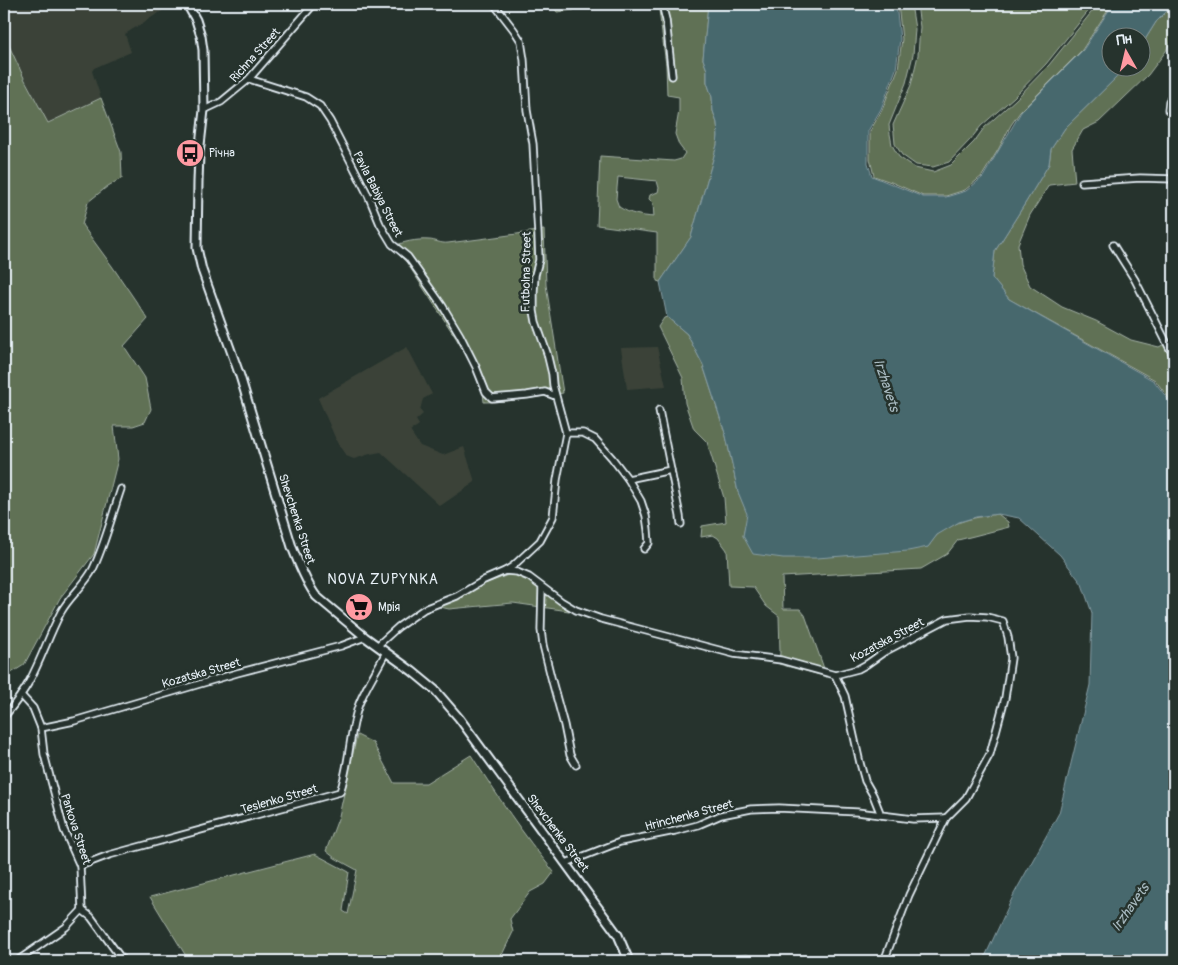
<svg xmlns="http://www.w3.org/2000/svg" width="1178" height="965" font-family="Pangolin,sans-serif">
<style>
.built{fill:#3b4339}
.green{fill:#607154;stroke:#a4b1a6;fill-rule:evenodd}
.water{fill:#47676d;stroke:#879ea5}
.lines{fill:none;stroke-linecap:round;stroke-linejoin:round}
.minor-casing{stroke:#e8f1f8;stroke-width:9}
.tertiary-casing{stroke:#e8f1f8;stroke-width:11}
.minor{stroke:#26332d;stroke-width:5.5}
.tertiary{stroke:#26332d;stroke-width:7}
.labels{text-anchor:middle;stroke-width:5;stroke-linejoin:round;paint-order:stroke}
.street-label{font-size:12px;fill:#e8f1f8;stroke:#26332d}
.poi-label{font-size:12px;fill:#e8f1f8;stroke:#26332d;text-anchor:start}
.water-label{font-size:14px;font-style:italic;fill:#a8bac0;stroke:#26332d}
.neighbourhood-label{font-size:14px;letter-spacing:1px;fill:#e8f1f8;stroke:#26332d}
</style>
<rect width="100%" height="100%" fill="#26332d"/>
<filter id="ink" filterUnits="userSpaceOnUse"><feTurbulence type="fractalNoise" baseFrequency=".02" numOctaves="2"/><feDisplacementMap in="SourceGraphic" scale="10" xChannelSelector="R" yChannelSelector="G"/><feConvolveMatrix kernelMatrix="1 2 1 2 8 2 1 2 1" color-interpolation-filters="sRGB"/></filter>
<g filter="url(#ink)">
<g class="built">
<path d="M4,4H162L165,9L125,34L131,52L94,68L92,71L101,98L48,123L4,38Z"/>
<path d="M407,347L432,394L423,399L420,410L423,414L416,420L419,425L410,431L420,446L443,455L464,447L475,482L440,506L381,452L370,454L354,459L346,456L337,442L318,398Z"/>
<path d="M657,347L666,386L627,389L621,348Z"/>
</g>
<g class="green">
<path d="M551,4H576L577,7L574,10L557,12Z"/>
<path d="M656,4H708L703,59L707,70V82L712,97L713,111L717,123L718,136L717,145L691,237L660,282L657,281V233L597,225L600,156L674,161L681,159L685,153L679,145L675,134L679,111V97L667,95L666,65L659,10ZM618,177L657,181L659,188L658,192L650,195L649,199L653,203L654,217C641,216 630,214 619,207L616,199Z"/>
<path d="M898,4H911L915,29L913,55L906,83L889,125L890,134L892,145L899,157L915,168L933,172L951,165L974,142L984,128L1016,99L1049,65L1098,4H1112L1082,50L1020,112L1011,125L998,150L982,176L965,190L946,196H923L891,182L874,176L870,159V131L882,110L898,69L902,39Z"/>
<path d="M917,4H1094L1046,64L1014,97L981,126L970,140L949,162L933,167L916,165L902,155L895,144L894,133L893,125L911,85L918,55L920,27Z"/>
<path d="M1174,4V35L1166,51L1148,75L1099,122L1083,130L1072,149L1075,182L1049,185L1030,215L1018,244L1020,264L1030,286L1062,307L1096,321L1131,340L1159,347L1174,339V405L1155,380L1009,299L992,278L995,251L1026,202L1049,164L1051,149L1065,128L1126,68H1140L1141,46L1156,22Z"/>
<path d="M4,35L25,80L48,123L101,98L121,152L122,178L108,186L88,202L82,225L112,266L148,319L124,346L145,378L151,409L145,422L133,426H114L118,459L94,554L60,598L24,665L8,675L4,681Z"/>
<path d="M544,230L546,285L563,393C537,397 511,402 484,402L483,392L474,369L456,338L407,263L391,247C403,242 416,239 429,240C435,240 441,244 448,243C480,239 512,235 544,230Z"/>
<path d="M667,317L687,334L703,365L726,436L738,492L748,514L743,536L928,547C931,543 934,538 938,534C956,520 977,517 998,514L1008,522L1009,527L958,540L947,554L921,569L782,577L783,609H800L805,615L827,677L779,664L780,652L779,616L766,606L753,587L729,586L727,550L718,538L713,535L701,537L702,526L726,522L724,498L707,442L694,429L685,403L683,378L658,327L664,318Z"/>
<path d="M511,574L531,580L548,596L560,603L569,611L513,603L449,609L440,607L484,584Z"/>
<path d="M357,735L373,743L394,783H426L471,755C497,795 523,835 554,872L545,884L530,892L510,919L513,932L499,961H189L150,897L315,854L349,872L343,911L348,914L357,870L335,858L326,851L339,816Z"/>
</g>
<path class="water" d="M708,4H896L900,39L896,69L881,109L868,131V163L872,176L923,197H946L966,191L983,177L1021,112L1083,50L1113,4H1174L1156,22L1141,46L1140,38H1110V68H1126L1065,128L1051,149L1049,164L1026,202L995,251L992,278L1009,299L1154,381L1174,407V961H983L1014,894L1059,813L1090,685L1092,613L1082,584L1060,555L1019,518L998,514L976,517L959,522L937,535L928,547L908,551L817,558H783L753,554L743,536L747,514L738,492L726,436L703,365L687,334L667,317L660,282L691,237L717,145L718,136L717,123L713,111L712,97L707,82V70L703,59Z"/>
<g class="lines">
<defs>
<g id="minor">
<path d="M494,4L514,30L521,41L524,60L527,110L533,144L538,235L539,260L535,275L534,291V311L536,322L547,353L552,374L553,385L566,433H583L595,439L612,458L628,479L641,501L646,516L648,530L649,543L644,549"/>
<path d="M662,4L666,20L672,76"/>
<path d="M249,79L306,97L320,106L330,121L368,195L380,224L392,244L408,257L442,305L460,335L476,367L486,392L492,398L527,395L545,392L555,396"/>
<path d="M1174,94L1169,101L1168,110L1174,114"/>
<path d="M204,110L221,102L249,79L314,4"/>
<path d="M1082,182L1140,178L1174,179"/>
<path d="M1113,245L1135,280L1174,357"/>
<path d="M659,410L680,516L681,524"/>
<path d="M628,479L671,470"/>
<path d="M505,571L513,566L540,541L553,517L557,480L566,433"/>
<path d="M542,588L541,630L543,645L552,681L564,725L570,755L576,765"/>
<path d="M377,646L398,627L424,609L457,596L484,580L505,571L517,572L529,577L561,601L576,610L601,619L734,654L781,660L835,675L858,669L867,664L884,652L947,619L970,616L987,617L1003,621L1008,637L1011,658L1005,698L990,754L966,798L946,818L909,895L884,961"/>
<path d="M835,675L845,696L860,763L865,781L873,795L881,815"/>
<path d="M21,695L33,708L41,728L44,754L64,830L80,866L82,910"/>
<path d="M4,717C13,706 22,695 29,682C41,660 49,635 61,612C69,597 85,585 93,569C105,544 112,515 121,489"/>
<path d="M41,728L74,721L237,673L341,646L365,637"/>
<path d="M566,863L620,842L675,831L698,825L721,815L751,809L779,808L857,812L913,819L946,818"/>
<path d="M80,866L109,855L340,792C350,764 349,732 359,704C366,686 377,670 386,652"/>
<path d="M82,910L91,917L123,961"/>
<path d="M17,961L66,927L82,910"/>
<path d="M717,961L747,959L755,961"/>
</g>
<path id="tertiary" d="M187,4L196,20L201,36L203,50L204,110L199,154L198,182L197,248L202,270L240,376L292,547C299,564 305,581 316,596L365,637L412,671L435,690L459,718L618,935L629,961"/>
</defs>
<use href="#minor" class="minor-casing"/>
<use href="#tertiary" class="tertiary-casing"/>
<use href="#minor" class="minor"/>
<use href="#tertiary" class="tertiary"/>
</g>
</g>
<defs>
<symbol id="bus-disc" viewBox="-11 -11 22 22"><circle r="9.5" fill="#ff9aa2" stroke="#26332d"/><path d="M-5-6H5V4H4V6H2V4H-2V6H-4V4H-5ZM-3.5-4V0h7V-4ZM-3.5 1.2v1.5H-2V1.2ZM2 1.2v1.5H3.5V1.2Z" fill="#111"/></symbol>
<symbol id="supermarket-disc" viewBox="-11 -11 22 22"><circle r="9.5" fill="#ff9aa2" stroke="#26332d"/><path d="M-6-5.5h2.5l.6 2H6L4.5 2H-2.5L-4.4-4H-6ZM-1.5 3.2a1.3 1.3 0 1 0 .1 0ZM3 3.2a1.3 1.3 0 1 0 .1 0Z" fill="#111"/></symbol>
</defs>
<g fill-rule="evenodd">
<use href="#bus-disc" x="174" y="137" width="32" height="32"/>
<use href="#supermarket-disc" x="343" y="591" width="32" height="32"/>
</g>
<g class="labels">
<g class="street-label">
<text transform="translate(255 55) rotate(-48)" y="4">Richna Street</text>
<text transform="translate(378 194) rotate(63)" y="4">Pavla Babiya Street</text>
<text transform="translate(526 272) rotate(-89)" y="4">Futbolna Street</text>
<text transform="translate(297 519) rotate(72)" y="4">Shevchenka Street</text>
<text transform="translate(887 640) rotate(-28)" y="4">Kozatska Street</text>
<text transform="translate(201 673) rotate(-16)" y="4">Kozatska Street</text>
<text transform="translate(279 799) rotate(-16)" y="4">Teslenko Street</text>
<text transform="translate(689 815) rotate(-15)" y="4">Hrinchenka Street</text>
<text transform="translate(76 829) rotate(72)" y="4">Parkova Street</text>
<text transform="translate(558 833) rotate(53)" y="4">Shevchenka Street</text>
</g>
<g class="poi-label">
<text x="209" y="157">Річна</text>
<text x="378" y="611">Мрія</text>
</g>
<g class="water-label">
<text transform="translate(887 385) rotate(72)" y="5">Irzhavets</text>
<text transform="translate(1130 907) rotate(-55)" y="5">Irzhavets</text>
</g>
<g class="neighbourhood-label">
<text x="383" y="584">NOVA ZUPYNKA</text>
</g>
</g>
<rect width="1178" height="965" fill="none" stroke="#26332d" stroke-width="20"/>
<rect x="10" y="10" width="1158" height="945" fill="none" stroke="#e8f1f8" stroke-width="2" filter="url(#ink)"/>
<g transform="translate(1126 52) rotate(352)"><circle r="24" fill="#26332d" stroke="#747f7e"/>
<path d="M0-4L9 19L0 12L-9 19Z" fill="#ff9aa2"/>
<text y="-8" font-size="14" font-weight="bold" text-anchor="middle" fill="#e8f1f8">Пн</text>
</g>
</svg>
